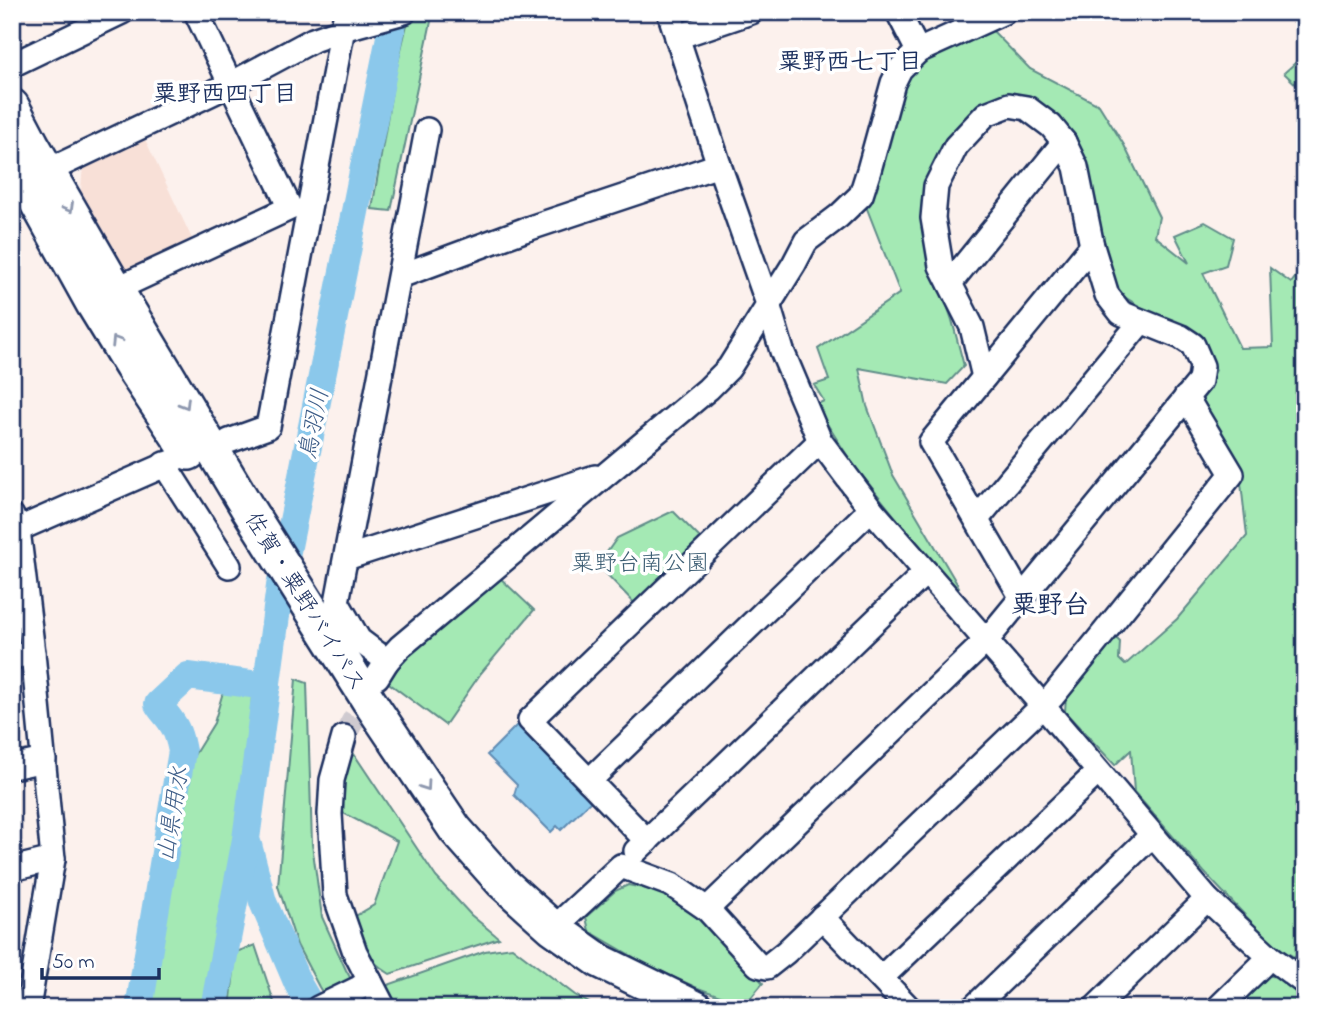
<svg xmlns="http://www.w3.org/2000/svg" width="1317" height="1020" font-family="'Indie Flower','Klee One',sans-serif">
<style>
.built{fill:#f8e0d7}
.green{fill:#a4e9b4;stroke:#608c89;stroke-width:2}
.water{fill:#8bc8eb;stroke:#5e8bb3;stroke-width:2}
.lines{fill:none;stroke-linecap:round;stroke-linejoin:round}
.river{stroke:#8bc8eb;stroke-width:28}
.minor-tunnel{stroke:#cfcad0;stroke-width:23;stroke-dasharray:23 11;stroke-linecap:butt}
.minor-casing{stroke:#1b2f5e;stroke-width:28}
.highway-casing{stroke:#1b2f5e;stroke-width:38}
.minor{stroke:#fff;stroke-width:23}
.highway{stroke:#fff;stroke-width:33}
.oneway{stroke:#8d97ae}
.labels{text-anchor:middle;stroke-width:7;stroke-linejoin:round;paint-order:stroke}
.park-label{font-size:23px;fill:#3d5e74;stroke:#fff}
.street-label{font-size:23px;fill:#1b2f5e;stroke:#fff}
.neighbourhood-label{font-size:24px;font-weight:bold;fill:#1b2f5e;stroke:#fff}
.water-label{font-size:24px;font-style:italic;fill:#3d5d88;stroke:#fff}
.quarter-label{font-size:26px;font-weight:bold;fill:#1b2f5e;stroke:#fff}
</style>
<rect width="100%" height="100%" fill="#fcf1ed"/>
<filter id="ink" filterUnits="userSpaceOnUse"><feTurbulence type="fractalNoise" baseFrequency=".0143" numOctaves="2"/><feDisplacementMap in="SourceGraphic" scale="14" xChannelSelector="R" yChannelSelector="G"/><feConvolveMatrix kernelMatrix="1 2 1 2 8 2 1 2 1" color-interpolation-filters="sRGB"/></filter>
<g filter="url(#ink)">
<path class="built" d="M144,137L194,243L128,273L80,200L83,166Z"/>
<g class="green">
<path d="M410,12H433L391,211L372,209L394,79Z"/>
<path d="M991,29L1030,69L1099,105L1124,145L1159,217L1155,236L1189,263L1175,235L1205,222L1233,238L1226,265L1203,273L1240,348L1273,347L1270,268L1291,283L1305,265V963L1274,946L1204,872L1134,792L1131,750L1115,765L1065,712L1066,695L1114,636L1120,642L1119,659L1125,665L1177,619L1247,536L1240,474L1200,401L1216,370L1200,335L1167,323L1118,293L1101,240L1086,178L1058,116L1021,95L971,114L932,167L924,223L936,274L952,320L964,366L947,384L859,368L867,406L893,475L959,587L955,591L852,463L815,405L824,401L814,385L829,380L818,349L900,293L864,201L899,89L918,60Z"/>
<path d="M1305,54V93L1284,73Z"/>
<path d="M673,511L704,542L639,608L598,565L617,538Z"/>
<path d="M497,575L534,610L481,673L445,725L386,681L395,666Z"/>
<path d="M296,679L307,683L312,844L322,917L346,970L367,1008H332L319,987L297,945L278,886Z"/>
<path d="M223,692L252,696L248,794L223,951L217,1008H150L188,765L214,723Z"/>
<path d="M354,754L436,877L471,915L499,938L390,974C366,960 361,942 354,917L374,905L397,841L343,813C342,794 340,769 354,754Z"/>
<path d="M628,885L668,893L710,922L763,983L745,1005L695,987L649,966L589,931L586,917L615,891Z"/>
<path d="M255,945L276,1008H230L236,952Z"/>
<path d="M512,947L575,995L598,1008H397L385,986L485,951Z"/>
<path d="M1260,974L1277,977L1305,999V1008H1253L1243,992Z"/>
</g>
<path class="water" d="M517,725L591,801L561,830L557,826L551,832L514,795L517,785L487,755Z"/>
<g class="lines">
<g class="river">
<path d="M248,845L263,902L298,984L312,1008"/>
<path d="M139,1008L182,751C180,741 178,731 172,723C168,716 162,711 158,704L188,676L267,686"/>
<path d="M214,1008L246,839L280,586L395,12"/>
</g>
<path class="minor-tunnel" d="M344,737L372,686"/>
<defs>
<g id="minor">
<path d="M669,12L719,165L768,304L782,351L820,441L871,509L1043,706L1207,899L1269,956L1305,983"/>
<path d="M898,12L918,51"/>
<path d="M677,37L751,12"/>
<path d="M12,65L122,12"/>
<path d="M37,176L231,84L313,40L350,27L404,12"/>
<path d="M400,276L524,230L719,165"/>
<path d="M950,283L1064,142"/>
<path d="M116,289L290,208L196,12"/>
<path d="M229,441L268,427L346,12"/>
<path d="M164,464L229,566"/>
<path d="M12,516L18,530L33,653L53,859L28,1008"/>
<path d="M977,519L1141,322"/>
<path d="M12,532L172,462"/>
<path d="M346,558L595,477"/>
<path d="M1022,598L931,442L1092,246"/>
<path d="M12,657L33,653"/>
<path d="M387,661L359,640L337,602L427,130"/>
<path d="M377,677L387,661L400,647L708,389L729,368L794,264L806,241L839,216L861,195L869,170L893,83L900,69L918,51L1004,12"/>
<path d="M344,737L332,780L330,814L335,895L355,952L384,1008"/>
<path d="M12,767L44,760"/>
<path d="M589,781L871,509"/>
<path d="M647,841L530,720L820,441"/>
<path d="M636,851L926,572"/>
<path d="M12,869L53,859"/>
<path d="M707,909L986,641L1200,381L1202,366L1193,345L1181,337L1121,313L1107,295L1092,246L1076,167L1064,142L1051,126L1027,108L1009,105L986,114L956,146L936,186L933,218L941,266L972,327L984,377"/>
<path d="M822,917L909,1008"/>
<path d="M552,927L566,917L621,866L672,885L707,909L758,965L767,967L786,952L1052,697L1232,474L1186,397"/>
<path d="M881,978L1098,772"/>
<path d="M318,1008L359,988L370,981"/>
<path d="M973,1008L1152,835"/>
<path d="M1095,1008L1207,899"/>
<path d="M1218,1008L1262,965L1269,956"/>
</g>
<g id="highway">
<path d="M12,106L32,144L116,289L248,509L369,701L455,829L502,882L552,927L600,961L696,1008"/>
<path d="M12,158L93,304L131,366L189,453"/>
</g>
</defs>
<use href="#minor" class="minor-casing"/>
<use href="#highway" class="highway-casing"/>
<use href="#minor" class="minor"/>
<use href="#highway" class="highway"/>
</g>
<defs><path id="oneway-chevron" d="M-2-3.5L2.5 0L-2 3.5" fill="none" stroke-width="1.6" stroke-linecap="round" stroke-linejoin="round" transform="scale(1.75)"/></defs>
<g class="oneway">
<use href="#oneway-chevron" transform="translate(69 208) rotate(60)"/>
<use href="#oneway-chevron" transform="translate(116 341) rotate(-122)"/>
<use href="#oneway-chevron" transform="translate(185 404) rotate(59)"/>
<use href="#oneway-chevron" transform="translate(426 786) rotate(55)"/>
</g>
</g>
<g class="labels">
<g class="park-label">
<text x="640" y="570">粟野台南公園</text>
</g>
<g class="street-label">
<text transform="translate(306 601) rotate(58)" y="8">佐賀・粟野バイパス</text>
</g>
<g class="neighbourhood-label">
<text x="850" y="69">粟野西七丁目</text>
<text x="225" y="101">粟野西四丁目</text>
</g>
<g class="water-label">
<text transform="translate(313 424) rotate(-79)" y="8">鳥羽川</text>
<text transform="translate(172 814) rotate(-81)" y="8">山県用水</text>
</g>
<g class="quarter-label">
<text x="1050" y="613">粟野台</text>
</g>
</g>
<rect width="1317" height="1020" fill="none" stroke="#fff" stroke-width="42"/>
<rect x="21" y="21" width="1275" height="978" fill="none" stroke="#1b2f5e" stroke-width="2.5" filter="url(#ink)"/>
<path d="M42 968v10h117v-10" fill="none" stroke="#1b2f5e" stroke-width="3.5"/>
<text x="52" y="968" font-size="21" fill="#1b2f5e" stroke="#ffffff" stroke-width="5" paint-order="stroke">50 m</text>
</svg>
